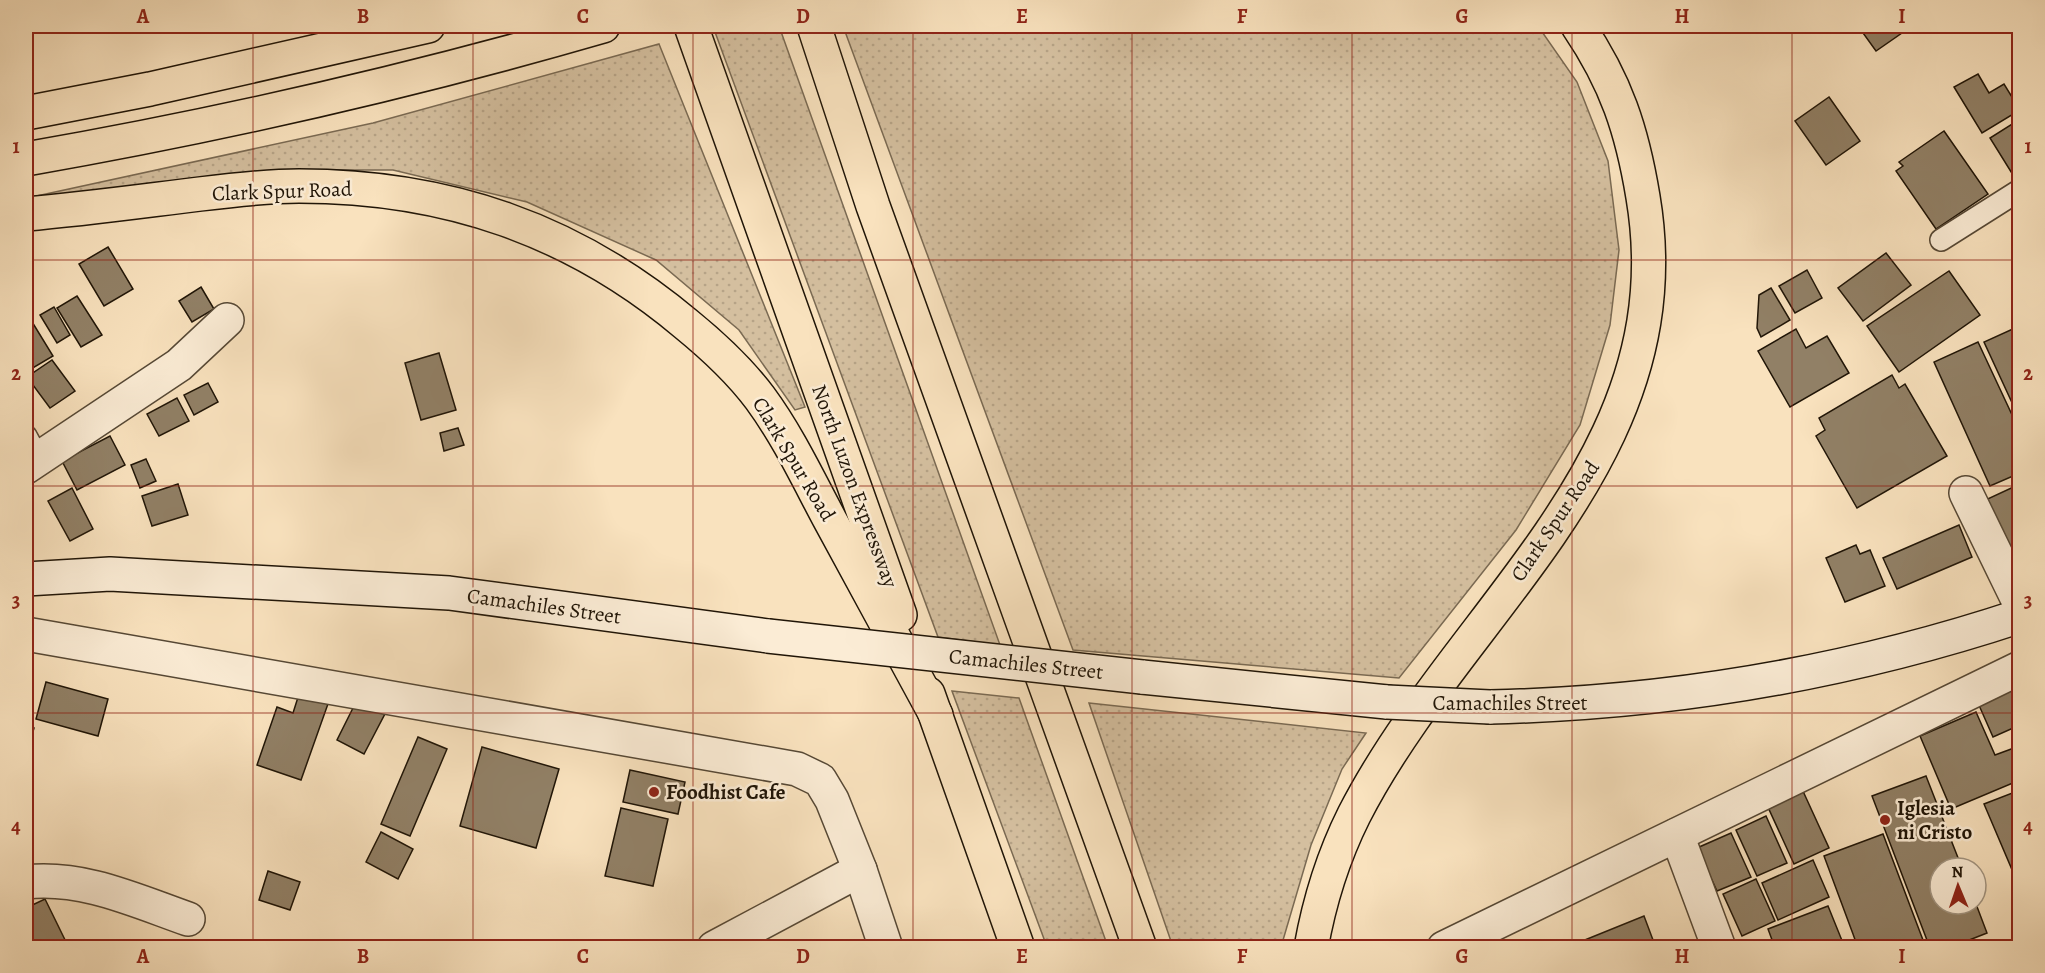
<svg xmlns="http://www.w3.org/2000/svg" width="2045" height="973" font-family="Alegreya,serif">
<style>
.grass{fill:url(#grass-dots);stroke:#7a6a53;stroke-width:1.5}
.building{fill:#918066;stroke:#201507;stroke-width:1.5}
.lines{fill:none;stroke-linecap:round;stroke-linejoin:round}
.lane-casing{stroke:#564835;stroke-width:24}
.street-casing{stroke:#564835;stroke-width:36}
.secondary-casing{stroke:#201507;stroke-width:36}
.highway-casing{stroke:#201507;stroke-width:36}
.lane{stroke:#fbecd5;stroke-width:21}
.street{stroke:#fbecd5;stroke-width:33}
.secondary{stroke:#fbecd5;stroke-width:33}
.highway{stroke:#f9e2be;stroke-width:33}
.secondary-bridge-casing{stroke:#201507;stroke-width:36;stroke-linecap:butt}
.secondary-bridge{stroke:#fbecd5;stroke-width:33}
.grid{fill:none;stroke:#8f2418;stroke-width:1.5;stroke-opacity:0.55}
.poi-dot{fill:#8f2418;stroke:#fbecd5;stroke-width:2}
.labels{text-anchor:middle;stroke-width:5;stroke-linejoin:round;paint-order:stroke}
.street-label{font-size:21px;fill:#201507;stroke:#fbecd5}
.poi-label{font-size:21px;font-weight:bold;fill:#201507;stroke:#fbecd5;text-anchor:start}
.neatline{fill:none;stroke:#8f2418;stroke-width:2}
.grid-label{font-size:20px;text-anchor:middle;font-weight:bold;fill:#8f2418}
</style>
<defs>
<pattern id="grass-dots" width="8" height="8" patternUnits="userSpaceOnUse" patternTransform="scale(1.5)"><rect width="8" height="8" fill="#d4bf9f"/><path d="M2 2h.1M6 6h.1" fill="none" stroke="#b6a387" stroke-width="1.8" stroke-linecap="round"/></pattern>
</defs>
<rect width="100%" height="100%" fill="#f9e2be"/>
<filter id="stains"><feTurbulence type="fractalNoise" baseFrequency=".00333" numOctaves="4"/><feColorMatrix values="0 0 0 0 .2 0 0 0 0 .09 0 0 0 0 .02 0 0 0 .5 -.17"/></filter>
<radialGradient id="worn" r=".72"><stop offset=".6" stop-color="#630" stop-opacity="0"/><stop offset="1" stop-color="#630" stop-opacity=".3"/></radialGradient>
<g class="grass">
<path d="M737,26H779L1000,645L938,637L715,32Z"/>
<path d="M843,26H1538L1577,82L1608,161L1619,250L1610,325L1580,425L1516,530L1399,678L1073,650Z"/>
<path d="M659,44L805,407L795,410L739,330L656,260L527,202L393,170H308L32,197L373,123Z"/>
<path d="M952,691L1019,698L1108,947H1047Z"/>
<path d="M1089,703L1366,733L1342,769L1311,845L1281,947H1173Z"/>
</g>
<g class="building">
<path d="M1858,26H1912L1876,51Z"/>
<path d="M1978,74L1989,93L2004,84L2020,110L1982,133L1954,87Z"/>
<path d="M1829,97L1860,141L1826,165L1795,121Z"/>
<path d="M2020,119V171L2013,175L1990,138Z"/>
<path d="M1944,131L1988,194L1936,229L1896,171L1903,166L1899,162Z"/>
<path d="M108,247L133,289L104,306L79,264Z"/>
<path d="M1886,253L1911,285L1863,321L1838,288Z"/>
<path d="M1807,270L1822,298L1795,313L1779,286Z"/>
<path d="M1949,271L1980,315L1899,372L1867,326Z"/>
<path d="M201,287L214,309L192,322L179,301Z"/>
<path d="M1771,288L1790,320L1761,337L1757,328L1759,295Z"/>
<path d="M77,296L102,335L81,347L57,308Z"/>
<path d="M54,307L70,335L57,343L40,315Z"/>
<path d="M26,312L53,356L26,372Z"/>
<path d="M2015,328L2020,338V420L1984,342Z"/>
<path d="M1796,329L1806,348L1827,336L1849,373L1790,407L1758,351Z"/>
<path d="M1978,342L2020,432V473L1990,486L1934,362Z"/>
<path d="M439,353L456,410L421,420L405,363Z"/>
<path d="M52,360L75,391L50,408L27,377Z"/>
<path d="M1892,375L1899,388L1905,384L1947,456L1857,508L1816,436L1825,430L1819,418Z"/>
<path d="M208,383L218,402L194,415L184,395Z"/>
<path d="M177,398L189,421L159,436L147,414Z"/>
<path d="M458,428L464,445L444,451L440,433Z"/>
<path d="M110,436L125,465L77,490L62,461Z"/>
<path d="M146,459L156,481L140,488L131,465Z"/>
<path d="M178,484L188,515L152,526L142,496Z"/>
<path d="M2020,484V547L2005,553L1981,502Z"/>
<path d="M72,488L93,529L70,541L48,501Z"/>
<path d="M1959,525L1972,557L1897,589L1883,558Z"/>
<path d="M1856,545L1860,554L1870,550L1885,586L1845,602L1826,558Z"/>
<path d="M46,682L108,699L98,736L36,719Z"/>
<path d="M2018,686L2020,725L1993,737L1978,703Z"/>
<path d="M300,691L329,701L301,780L257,765L277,707L293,713Z"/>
<path d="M360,694L388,708L364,754L337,740Z"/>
<path d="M1976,712L1995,755L2014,748L2020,761V780L1951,809L1920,736Z"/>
<path d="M26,725L34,728L26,757Z"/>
<path d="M418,737L447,749L410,836L381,824Z"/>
<path d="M482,747L559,769L536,848L460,826Z"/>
<path d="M630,770L685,782L678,814L623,802Z"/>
<path d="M1926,776L1962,868H1940V904H1976L1987,933L1949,948H1930L1872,796Z"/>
<path d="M1802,789L1829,848L1794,864L1767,805Z"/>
<path d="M2020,790V878L2016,879L1984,804Z"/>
<path d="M621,808L668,819L653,886L605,876Z"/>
<path d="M1766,816L1787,863L1757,876L1736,830Z"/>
<path d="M381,832L413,849L398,879L366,862Z"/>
<path d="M1731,833L1751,877L1717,891L1697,848Z"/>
<path d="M1883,834L1912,911L1926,948H1858L1853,934L1824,856Z"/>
<path d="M1813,860L1829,897L1778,920L1762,883Z"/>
<path d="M268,871L300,882L290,910L259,900Z"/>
<path d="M1756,879L1775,921L1742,936L1723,894Z"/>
<path d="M45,899L69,948H26V908Z"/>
<path d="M1828,906L1845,948H1775L1768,929Z"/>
<path d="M1644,916L1656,948H1565Z"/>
<path d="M2020,940V948H2000Z"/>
</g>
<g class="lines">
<defs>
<g id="lane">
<path d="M1941,240L2020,190"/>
<path d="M26,436L39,460"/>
</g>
<g id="street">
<path d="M26,467L179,365L227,320"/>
<path d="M1966,493L2020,604"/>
<path d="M26,634L797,769L820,780L832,800L860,870L886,948"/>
<path d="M1677,835L1719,948"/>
<path d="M26,882C83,876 134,900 188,919"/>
<path d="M714,948L860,870"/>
<path d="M1444,948L2020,668"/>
</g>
<g id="secondary">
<path d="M26,579L110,574L449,593L768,636"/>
<path d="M1142,677L1387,702"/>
<path d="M1490,707C1670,703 1848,673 2020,616"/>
</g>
<g id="highway">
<path d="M691,26L900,615"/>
<path d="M814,26L873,206L1140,948"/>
<path d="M26,113L150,89L428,26"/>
<path d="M26,159C221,125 413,81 603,26"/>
<path d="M26,214C84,209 142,201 200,194C233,190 266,186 299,186C446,186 573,229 686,324C713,346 739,370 760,398C788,436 808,479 830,520C865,585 901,650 936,715"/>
<path d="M928,694L1018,948"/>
<path d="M1311,948C1319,903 1334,855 1354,815C1460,608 1687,459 1643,197C1632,130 1616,82 1578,26"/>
</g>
</defs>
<use href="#lane" class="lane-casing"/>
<use href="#street" class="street-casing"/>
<use href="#secondary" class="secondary-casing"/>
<use href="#highway" class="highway-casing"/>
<use href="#lane" class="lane"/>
<use href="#street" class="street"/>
<use href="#secondary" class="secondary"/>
<use href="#highway" class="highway"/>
<defs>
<g id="secondary-bridge">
<path d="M768,636L1142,677"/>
<path d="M1387,702L1490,707"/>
</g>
</defs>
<use href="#secondary-bridge" class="secondary-bridge-casing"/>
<use href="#secondary-bridge" class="secondary-bridge"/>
</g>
<path class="grid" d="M253,26V948M473,26V948M693,26V948M913,26V948M1132,26V948M1352,26V948M1572,26V948M1792,26V948M26,260H2020M26,486H2020M26,713H2020"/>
<g class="poi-dot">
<circle cx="654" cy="792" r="6"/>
<circle cx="1885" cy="820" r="6"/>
</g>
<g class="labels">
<g class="street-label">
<text transform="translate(282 191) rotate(-2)" y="7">Clark Spur Road</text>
<text transform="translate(794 459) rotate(59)" y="7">Clark Spur Road</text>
<text transform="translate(855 486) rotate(70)" y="7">North Luzon Expressway</text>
<text transform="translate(1555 521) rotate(-56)" y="7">Clark Spur Road</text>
<text transform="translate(544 606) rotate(8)" y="7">Camachiles Street</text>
<text transform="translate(1026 664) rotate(6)" y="7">Camachiles Street</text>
<text x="1510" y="710">Camachiles Street</text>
</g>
<g class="poi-label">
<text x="666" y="799">Foodhist Cafe</text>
<text x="1897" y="815">Iglesia<tspan x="1897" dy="24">ni Cristo</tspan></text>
</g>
</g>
<rect width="2045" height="973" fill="none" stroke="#f9e2be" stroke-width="66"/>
<g transform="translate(1958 886) rotate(358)"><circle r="28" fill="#fbecd5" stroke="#a39683" stroke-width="1.5"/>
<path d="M0-4.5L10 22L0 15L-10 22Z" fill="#8f2418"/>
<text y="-9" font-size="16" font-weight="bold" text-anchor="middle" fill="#201507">N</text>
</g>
<rect x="33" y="33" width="1979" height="907" class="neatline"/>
<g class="grid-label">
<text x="143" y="23">A</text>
<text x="363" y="23">B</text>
<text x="583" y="23">C</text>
<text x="803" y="23">D</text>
<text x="1022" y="23">E</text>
<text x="1242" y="23">F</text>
<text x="1462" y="23">G</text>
<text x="1682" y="23">H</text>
<text x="1902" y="23">I</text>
<text x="16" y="153">1</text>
<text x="2028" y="153">1</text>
<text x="16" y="380">2</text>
<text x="2028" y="380">2</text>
<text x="16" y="607">3</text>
<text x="2028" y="607">3</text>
<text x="16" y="833">4</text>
<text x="2028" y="833">4</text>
<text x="143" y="963">A</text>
<text x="363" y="963">B</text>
<text x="583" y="963">C</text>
<text x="803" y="963">D</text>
<text x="1022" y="963">E</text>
<text x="1242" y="963">F</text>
<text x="1462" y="963">G</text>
<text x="1682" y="963">H</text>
<text x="1902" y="963">I</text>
</g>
<rect width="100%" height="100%" filter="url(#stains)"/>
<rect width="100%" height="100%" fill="url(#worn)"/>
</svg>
